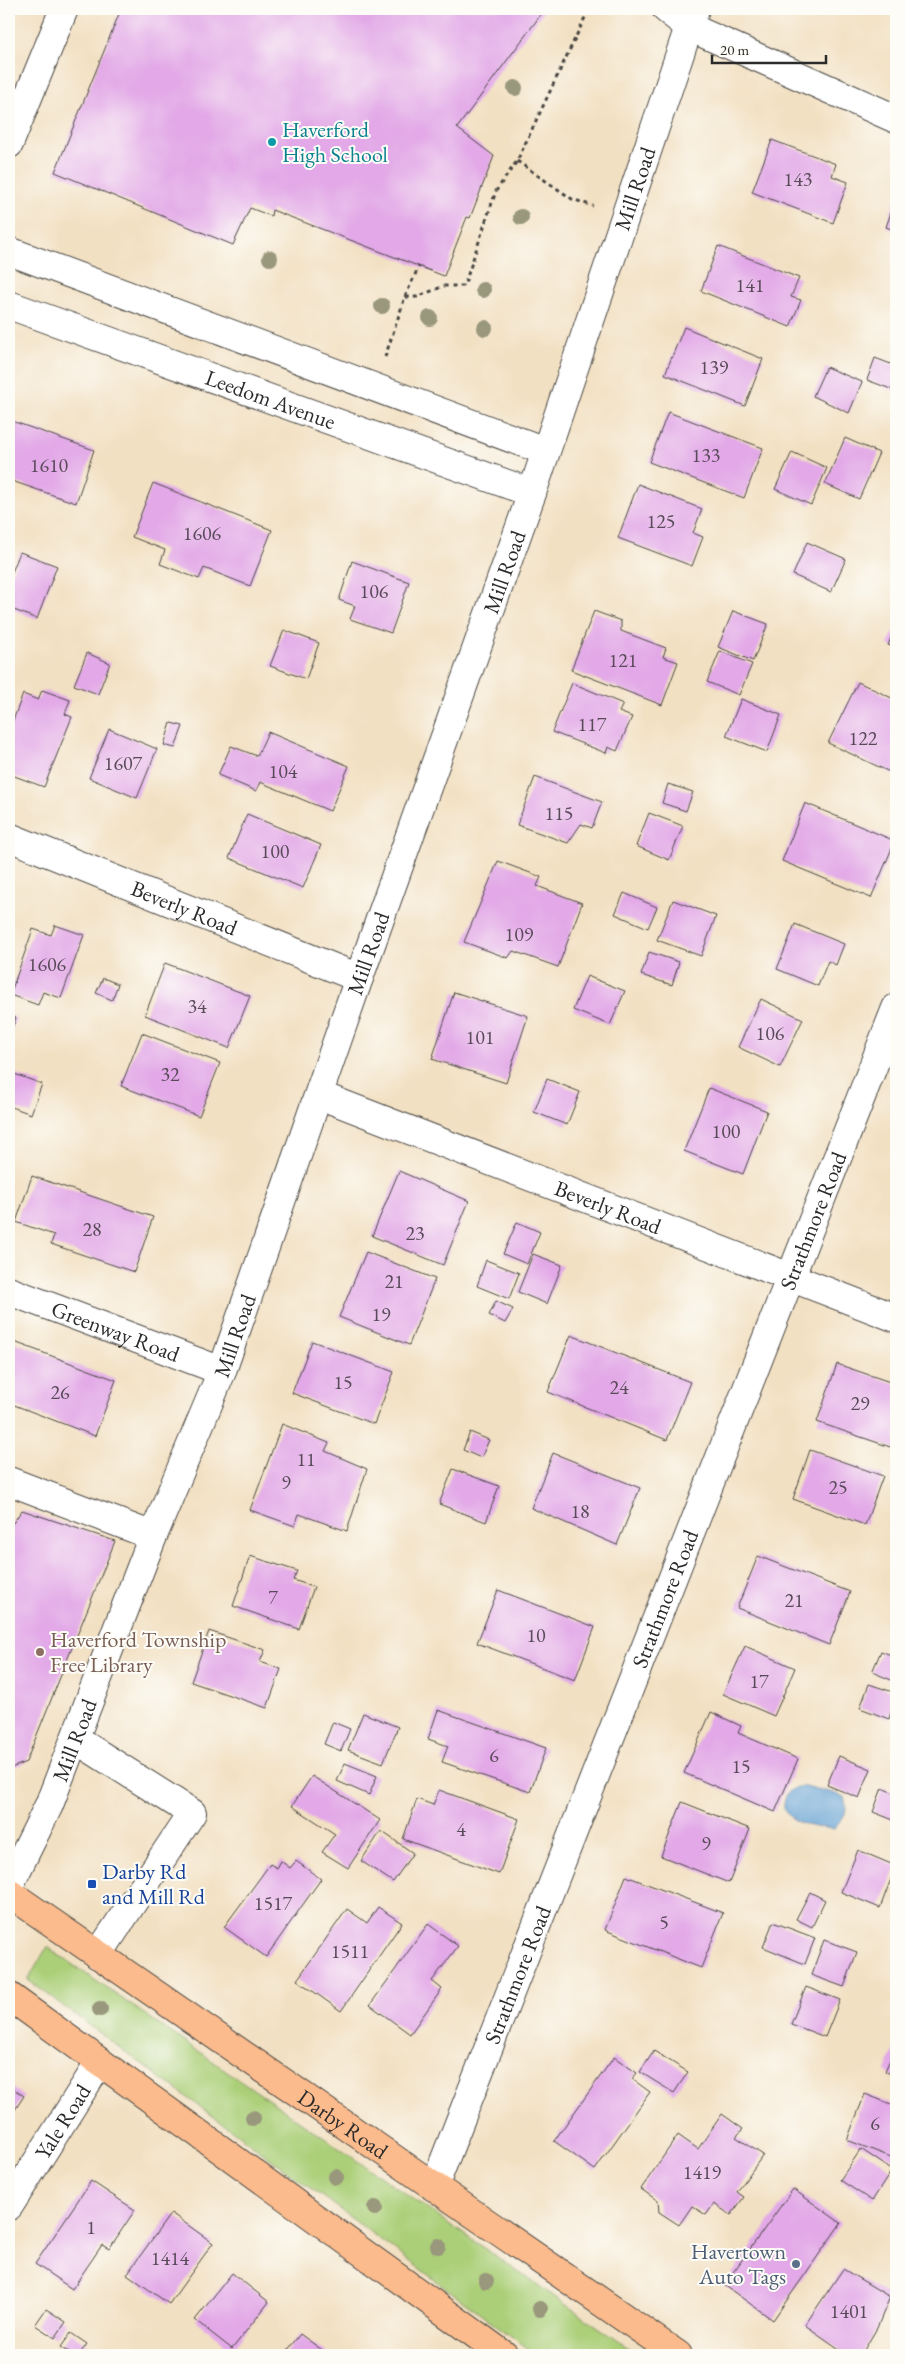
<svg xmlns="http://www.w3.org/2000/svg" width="905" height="2364" font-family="'EB Garamond',serif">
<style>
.green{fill:#abcf78;stroke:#6b7d52}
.water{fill:#619fd2;stroke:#46657e}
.building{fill:#e2a8e7}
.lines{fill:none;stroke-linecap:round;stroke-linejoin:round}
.minor-casing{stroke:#494642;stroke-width:30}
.major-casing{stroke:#494642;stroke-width:30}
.path{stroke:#494642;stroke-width:3;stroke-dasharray:4 4;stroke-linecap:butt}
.minor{stroke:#fff;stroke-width:28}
.major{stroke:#fbbb8c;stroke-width:28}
.tree{fill:#99977c}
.culture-dot{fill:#0f9aa8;stroke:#fdfcf7;stroke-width:2}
.education-dot{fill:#8d6e63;stroke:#fdfcf7;stroke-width:2}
.transit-dot{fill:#1a4fb4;stroke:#fdfcf7;stroke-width:2}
.service-dot{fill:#5c6f8a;stroke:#fdfcf7;stroke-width:2}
.labels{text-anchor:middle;stroke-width:4;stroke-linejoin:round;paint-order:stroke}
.number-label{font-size:20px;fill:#594a5a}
.culture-label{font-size:22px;fill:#0d838f;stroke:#fdfcf7;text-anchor:start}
.street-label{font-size:22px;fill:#2b2b2b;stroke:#fdfcf7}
.education-label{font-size:22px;fill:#785e54;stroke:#fdfcf7;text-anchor:start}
.transit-label{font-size:22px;fill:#164399;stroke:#fdfcf7;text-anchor:start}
.service-label{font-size:22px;fill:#4e5e75;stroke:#fdfcf7;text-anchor:end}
</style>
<rect width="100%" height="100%" fill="#fdfcf7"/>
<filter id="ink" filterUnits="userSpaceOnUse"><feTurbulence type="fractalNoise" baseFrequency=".02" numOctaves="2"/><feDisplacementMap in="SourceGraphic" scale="10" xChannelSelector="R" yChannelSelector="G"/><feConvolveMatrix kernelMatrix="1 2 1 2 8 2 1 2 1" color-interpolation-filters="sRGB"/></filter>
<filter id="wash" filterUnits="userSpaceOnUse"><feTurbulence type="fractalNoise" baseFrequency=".0096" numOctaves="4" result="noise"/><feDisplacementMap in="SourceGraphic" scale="20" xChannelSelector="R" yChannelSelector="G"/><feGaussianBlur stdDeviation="1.12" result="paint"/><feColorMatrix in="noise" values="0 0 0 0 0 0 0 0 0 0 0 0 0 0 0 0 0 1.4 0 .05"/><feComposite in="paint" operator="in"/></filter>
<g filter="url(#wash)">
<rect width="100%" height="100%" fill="#f2e0c2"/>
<path class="green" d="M47,1947L639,2355H537L28,1980Z"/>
<path class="water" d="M801,1786C815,1790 830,1790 844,1797C849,1812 844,1818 834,1829C814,1827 797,1827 784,1810C783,1796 787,1790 801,1786Z"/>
<g id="blocks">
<g class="building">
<path d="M121,9H545L457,128L494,156L470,218L467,217L444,276L272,210L271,216L250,208L233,245L55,172Z"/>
<path d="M772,140L836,164L832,176L848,182L833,223L752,192Z"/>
<path d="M896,198V231L886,227Z"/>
<path d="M718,246L799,278L791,297L801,300L790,327L701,291Z"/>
<path d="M684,327L763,359L745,406L665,374Z"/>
<path d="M875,358L896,366V391L867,380Z"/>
<path d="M826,367L862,382L849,413L813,396Z"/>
<path d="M668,412L763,448L744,498L649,462Z"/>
<path d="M9,420L94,450L76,503L9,480Z"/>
<path d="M845,438L879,453L859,499L825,484Z"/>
<path d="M792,452L827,468L811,505L775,489Z"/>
<path d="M153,483L272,530L250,586L204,568L199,579L160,564L165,550L132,537Z"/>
<path d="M638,484L702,509L693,533L703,537L692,566L618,538Z"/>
<path d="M807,542L846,559L831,592L793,575Z"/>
<path d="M20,552L57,566L37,619L9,608V580Z"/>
<path d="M352,561L409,582L391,633L350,619L355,606L339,600Z"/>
<path d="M594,611L621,621V631L666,648L663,657L678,662L662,705L571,670Z"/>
<path d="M733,611L768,624L753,661L718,647Z"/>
<path d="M896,626V648L888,645Z"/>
<path d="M284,630L319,643L306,679L270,666Z"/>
<path d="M720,651L752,664L739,695L707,682Z"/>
<path d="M87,653L110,663L98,694L74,685Z"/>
<path d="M858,682L896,700V775L828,743Z"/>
<path d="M572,683L623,704L619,712L632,717L617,751L608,747L606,753L552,732Z"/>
<path d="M42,690L70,700L65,714L72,717L44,787L9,774V731L23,694L38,700Z"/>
<path d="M741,699L781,715L767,752L726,736Z"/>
<path d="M171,723L183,726L175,748L164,745Z"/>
<path d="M109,729L157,749L137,798L89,778Z"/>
<path d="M268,732L349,766L330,811L260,782L256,791L218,775L231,746L257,756Z"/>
<path d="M535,777L602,802L592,828L581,824L568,843L517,825Z"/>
<path d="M668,784L693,792L686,811L662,803Z"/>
<path d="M805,803L895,841L871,898L782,861Z"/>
<path d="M649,813L683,826L669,860L636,846Z"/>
<path d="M247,814L321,845L303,888L229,858Z"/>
<path d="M498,861L541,877L537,886L582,903L558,967L513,951L508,958L464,942Z"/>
<path d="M624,893L657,907L648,928L615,914Z"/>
<path d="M673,900L716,916L701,956L657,940Z"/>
<path d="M795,924L844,944L836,965L828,961L818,986L777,969Z"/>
<path d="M55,925L84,935L61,998L43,992L38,1005L10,995L33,929L51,935Z"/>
<path d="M649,952L679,962L672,985L641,975Z"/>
<path d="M165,963L250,996L229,1048L145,1015Z"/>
<path d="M587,976L625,991L610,1025L573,1010Z"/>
<path d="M103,978L118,984L112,1000L96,993Z"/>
<path d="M454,992L528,1016L506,1083L432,1059Z"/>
<path d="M761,999L803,1019L780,1067L738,1047Z"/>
<path d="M9,1015L16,1018L9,1036Z"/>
<path d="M142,1033L220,1063L199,1116L121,1086Z"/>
<path d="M9,1072L42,1084L31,1114L9,1106Z"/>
<path d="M547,1079L580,1092L567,1125L534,1112Z"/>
<path d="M709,1088L767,1111L743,1174L684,1151Z"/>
<path d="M399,1171L469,1201L443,1265L372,1236Z"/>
<path d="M32,1176L153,1217L134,1272L51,1244L54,1235L16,1222Z"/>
<path d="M517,1222L540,1232L527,1264L503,1254Z"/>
<path d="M366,1252L435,1279L409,1345L339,1317Z"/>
<path d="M533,1254L562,1265L547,1304L518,1292Z"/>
<path d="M486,1260L519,1273L509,1299L477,1286Z"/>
<path d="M496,1301L513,1309L505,1323L489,1315Z"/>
<path d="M571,1335L690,1382L667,1440L548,1392Z"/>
<path d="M9,1340L116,1380L95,1436L9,1403Z"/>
<path d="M312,1341L394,1372L374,1424L292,1393Z"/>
<path d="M837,1364L896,1384V1449L817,1422Z"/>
<path d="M282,1424L329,1443L325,1451L367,1469L347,1531L299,1514L295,1526L250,1510Z"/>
<path d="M470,1432L489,1440L481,1458L463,1450Z"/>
<path d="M810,1450L883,1476L865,1525L793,1499Z"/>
<path d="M553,1453L640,1488L617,1545L531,1508Z"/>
<path d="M453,1469L499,1486L486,1522L439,1504Z"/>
<path d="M22,1510L115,1541L26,1762L9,1769V1521L13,1523Z"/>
<path d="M250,1556L297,1571L293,1580L314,1587L299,1629L233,1606Z"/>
<path d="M758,1556L850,1592L829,1645L737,1608Z"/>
<path d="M498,1590L595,1627L575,1680L477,1643Z"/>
<path d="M209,1631L265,1650L260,1662L281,1669L267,1708L191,1682Z"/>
<path d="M745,1646L795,1668L774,1716L723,1694Z"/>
<path d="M881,1651L896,1657V1682L872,1672Z"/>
<path d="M869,1684L896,1693L889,1719L860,1708Z"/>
<path d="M438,1710L546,1748L530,1792L442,1762L448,1746L428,1739Z"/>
<path d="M711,1712L741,1726L738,1733L798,1759L775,1812L684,1773Z"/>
<path d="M363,1713L398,1727L383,1763L348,1750Z"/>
<path d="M333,1722L350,1729L341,1751L324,1744Z"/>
<path d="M839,1756L871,1769L859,1798L827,1785Z"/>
<path d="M345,1763L377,1776L369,1795L337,1781Z"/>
<path d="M312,1776L380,1820L348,1868L322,1852L335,1834L292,1806Z"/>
<path d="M882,1788L896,1794V1821L873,1812Z"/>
<path d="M439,1790L519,1819L499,1874L403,1839L417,1799L433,1805Z"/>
<path d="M682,1802L750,1829L729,1883L661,1856Z"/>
<path d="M381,1831L413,1853L393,1882L361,1861Z"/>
<path d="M858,1850L896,1866L880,1908L841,1892Z"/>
<path d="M281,1861L290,1868L296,1861L321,1879L266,1957L224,1927L270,1864L277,1868Z"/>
<path d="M626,1876L723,1913L701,1968L605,1930Z"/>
<path d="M810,1892L825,1900L812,1927L796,1919Z"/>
<path d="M378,1907L402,1923L341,2011L297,1980L347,1909L367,1923Z"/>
<path d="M773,1922L815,1938L805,1964L763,1947Z"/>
<path d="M428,1924L458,1946L432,1981L442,1989L410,2034L370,2005Z"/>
<path d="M824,1940L857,1952L844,1987L811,1975Z"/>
<path d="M806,1987L840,2000L825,2037L791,2024Z"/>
<path d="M896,2046V2077L885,2071Z"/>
<path d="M654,2051L688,2072L674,2093L640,2072Z"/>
<path d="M614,2057L637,2073L632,2079L650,2092L595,2170L554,2141Z"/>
<path d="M9,2086L24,2096L9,2119Z"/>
<path d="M865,2094L896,2106V2159L847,2140Z"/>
<path d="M722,2114L743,2129L736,2137L763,2155L737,2192L744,2197L731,2215L714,2204L706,2215L692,2206L679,2225L659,2212L658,2201L641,2189L678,2135L698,2149Z"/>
<path d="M861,2149L892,2170L872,2201L840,2180Z"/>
<path d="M91,2181L135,2210L109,2249L102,2245L72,2289L35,2264Z"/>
<path d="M793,2189L841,2223L773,2320L724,2285Z"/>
<path d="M171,2213L213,2243L169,2304L127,2274Z"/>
<path d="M843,2269L890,2297L877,2328L861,2355H848L805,2325Z"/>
<path d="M232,2273L269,2302L232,2349L195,2320Z"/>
<path d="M46,2309L66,2322L55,2338L35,2325Z"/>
<path d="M71,2333L87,2344L79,2355H74L61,2347Z"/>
<path d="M300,2334L329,2355H284Z"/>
</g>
</g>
</g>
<g filter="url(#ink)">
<use href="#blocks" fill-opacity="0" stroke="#494642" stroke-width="1"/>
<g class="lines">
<defs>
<g id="minor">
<path d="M666,9L689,27L896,119"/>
<path d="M9,144L64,9"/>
<path d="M9,251L545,451"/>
<path id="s1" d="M9,305L532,493"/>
<path id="s2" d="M9,837L359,978"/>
<path id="s3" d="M319,1095L896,1318"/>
<path id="s4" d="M9,1291L222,1371"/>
<path d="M9,1481L153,1536"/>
<path d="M75,1739L192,1813L98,1955"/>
<path id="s5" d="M9,1886L49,1805L153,1536L222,1371L359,978L532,493L695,9"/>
<path id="s6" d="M434,2187L896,1008"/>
<path id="s7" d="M9,2206L100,2062"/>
</g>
<g id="major">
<path id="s8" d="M9,1893L678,2355"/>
<path d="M9,1996L504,2355"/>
</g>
</defs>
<use href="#minor" class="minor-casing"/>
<use href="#major" class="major-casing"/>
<g class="path">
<path d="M517,161L572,199L593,206"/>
<path d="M405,297L419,266"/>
<path d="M385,357L405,297H417L444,286H464L496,191L517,161L589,9"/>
</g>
<use href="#minor" class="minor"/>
<use href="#major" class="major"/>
</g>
<g class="tree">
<circle cx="515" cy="88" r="8"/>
<circle cx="521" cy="217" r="8"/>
<circle cx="270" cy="258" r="8"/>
<circle cx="483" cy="290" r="8"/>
<circle cx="382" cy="306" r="8"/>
<circle cx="430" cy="318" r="8"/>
<circle cx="485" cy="328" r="8"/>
<circle cx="100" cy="2009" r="8"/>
<circle cx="253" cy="2118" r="8"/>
<circle cx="336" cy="2177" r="8"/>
<circle cx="375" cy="2208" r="8"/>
<circle cx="438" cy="2246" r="8"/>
<circle cx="486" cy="2281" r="8"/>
<circle cx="540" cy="2309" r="8"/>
</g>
</g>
<circle class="culture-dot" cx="272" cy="142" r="5"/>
<circle class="education-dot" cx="40" cy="1652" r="5"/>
<rect class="transit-dot" x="87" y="1879" width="10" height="10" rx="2.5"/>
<circle class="service-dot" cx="796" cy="2264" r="5"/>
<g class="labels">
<g class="number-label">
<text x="798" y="186">143</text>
<text x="750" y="292">141</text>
<text x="714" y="374">139</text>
<text x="706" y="462">133</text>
<text x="49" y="472">1610</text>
<text x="661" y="528">125</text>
<text x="202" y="540">1606</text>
<text x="374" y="598">106</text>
<text x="623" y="667">121</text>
<text x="592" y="731">117</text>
<text x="863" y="745">122</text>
<text x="123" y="770">1607</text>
<text x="283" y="778">104</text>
<text x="559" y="820">115</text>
<text x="275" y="858">100</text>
<text x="519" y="941">109</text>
<text x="47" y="971">1606</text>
<text x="197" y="1013">34</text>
<text x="770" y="1040">106</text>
<text x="480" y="1044">101</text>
<text x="170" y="1081">32</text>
<text x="726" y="1138">100</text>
<text x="92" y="1236">28</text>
<text x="415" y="1240">23</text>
<text x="394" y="1288">21</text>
<text x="381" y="1321">19</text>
<text x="343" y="1389">15</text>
<text x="619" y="1394">24</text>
<text x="60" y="1399">26</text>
<text x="860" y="1410">29</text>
<text x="306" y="1466">11</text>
<text x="286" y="1489">9</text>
<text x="838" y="1494">25</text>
<text x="580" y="1518">18</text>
<text x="273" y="1604">7</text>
<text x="794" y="1607">21</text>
<text x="536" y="1642">10</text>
<text x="759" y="1688">17</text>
<text x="494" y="1762">6</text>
<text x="741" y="1773">15</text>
<text x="461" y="1836">4</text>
<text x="706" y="1850">9</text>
<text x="273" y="1910">1517</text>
<text x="664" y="1929">5</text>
<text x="350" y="1958">1511</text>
<text x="875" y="2130">6</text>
<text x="702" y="2179">1419</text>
<text x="91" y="2234">1</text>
<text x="170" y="2265">1414</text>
<text x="849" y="2318">1401</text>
</g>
<g class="culture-label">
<text x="282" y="137">Haverford<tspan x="282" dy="25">High School</tspan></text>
</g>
<g class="street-label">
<text dy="8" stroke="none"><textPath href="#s5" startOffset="1810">Mill Road</textPath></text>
<text dy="8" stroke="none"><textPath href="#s1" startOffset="278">Leedom Avenue</textPath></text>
<text dy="8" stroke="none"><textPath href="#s5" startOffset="1405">Mill Road</textPath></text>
<text dy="8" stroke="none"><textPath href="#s2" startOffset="189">Beverly Road</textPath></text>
<text dy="8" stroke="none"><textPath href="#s5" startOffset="1000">Mill Road</textPath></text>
<text dy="8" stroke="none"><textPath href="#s3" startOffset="310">Beverly Road</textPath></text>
<text dy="8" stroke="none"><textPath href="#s6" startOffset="1038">Strathmore Road</textPath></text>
<text dy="8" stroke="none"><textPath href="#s4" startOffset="114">Greenway Road</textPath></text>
<text dy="8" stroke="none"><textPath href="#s5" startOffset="595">Mill Road</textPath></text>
<text dy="8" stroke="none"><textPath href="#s6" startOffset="632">Strathmore Road</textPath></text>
<text dy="8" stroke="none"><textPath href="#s5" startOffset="160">Mill Road</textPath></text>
<text dy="8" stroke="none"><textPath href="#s6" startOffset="228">Strathmore Road</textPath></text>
<text dy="8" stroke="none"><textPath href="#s7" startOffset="100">Yale Road</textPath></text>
<text dy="8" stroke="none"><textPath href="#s8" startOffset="406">Darby Road</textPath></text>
</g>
<g class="education-label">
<text x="50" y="1647">Haverford Township<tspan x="50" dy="25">Free Library</tspan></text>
</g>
<g class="transit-label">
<text x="102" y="1879">Darby Rd<tspan x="102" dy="25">and Mill Rd</tspan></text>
</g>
<g class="service-label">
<text x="786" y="2259">Havertown<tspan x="786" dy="25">Auto Tags</tspan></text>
</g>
</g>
<rect width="905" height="2364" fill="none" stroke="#fdfcf7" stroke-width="30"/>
<path d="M712 55v8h114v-8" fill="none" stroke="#2b2b2b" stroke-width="2.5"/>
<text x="720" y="55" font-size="15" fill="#2b2b2b" stroke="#fdfcf7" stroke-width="4" paint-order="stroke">20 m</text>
</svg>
